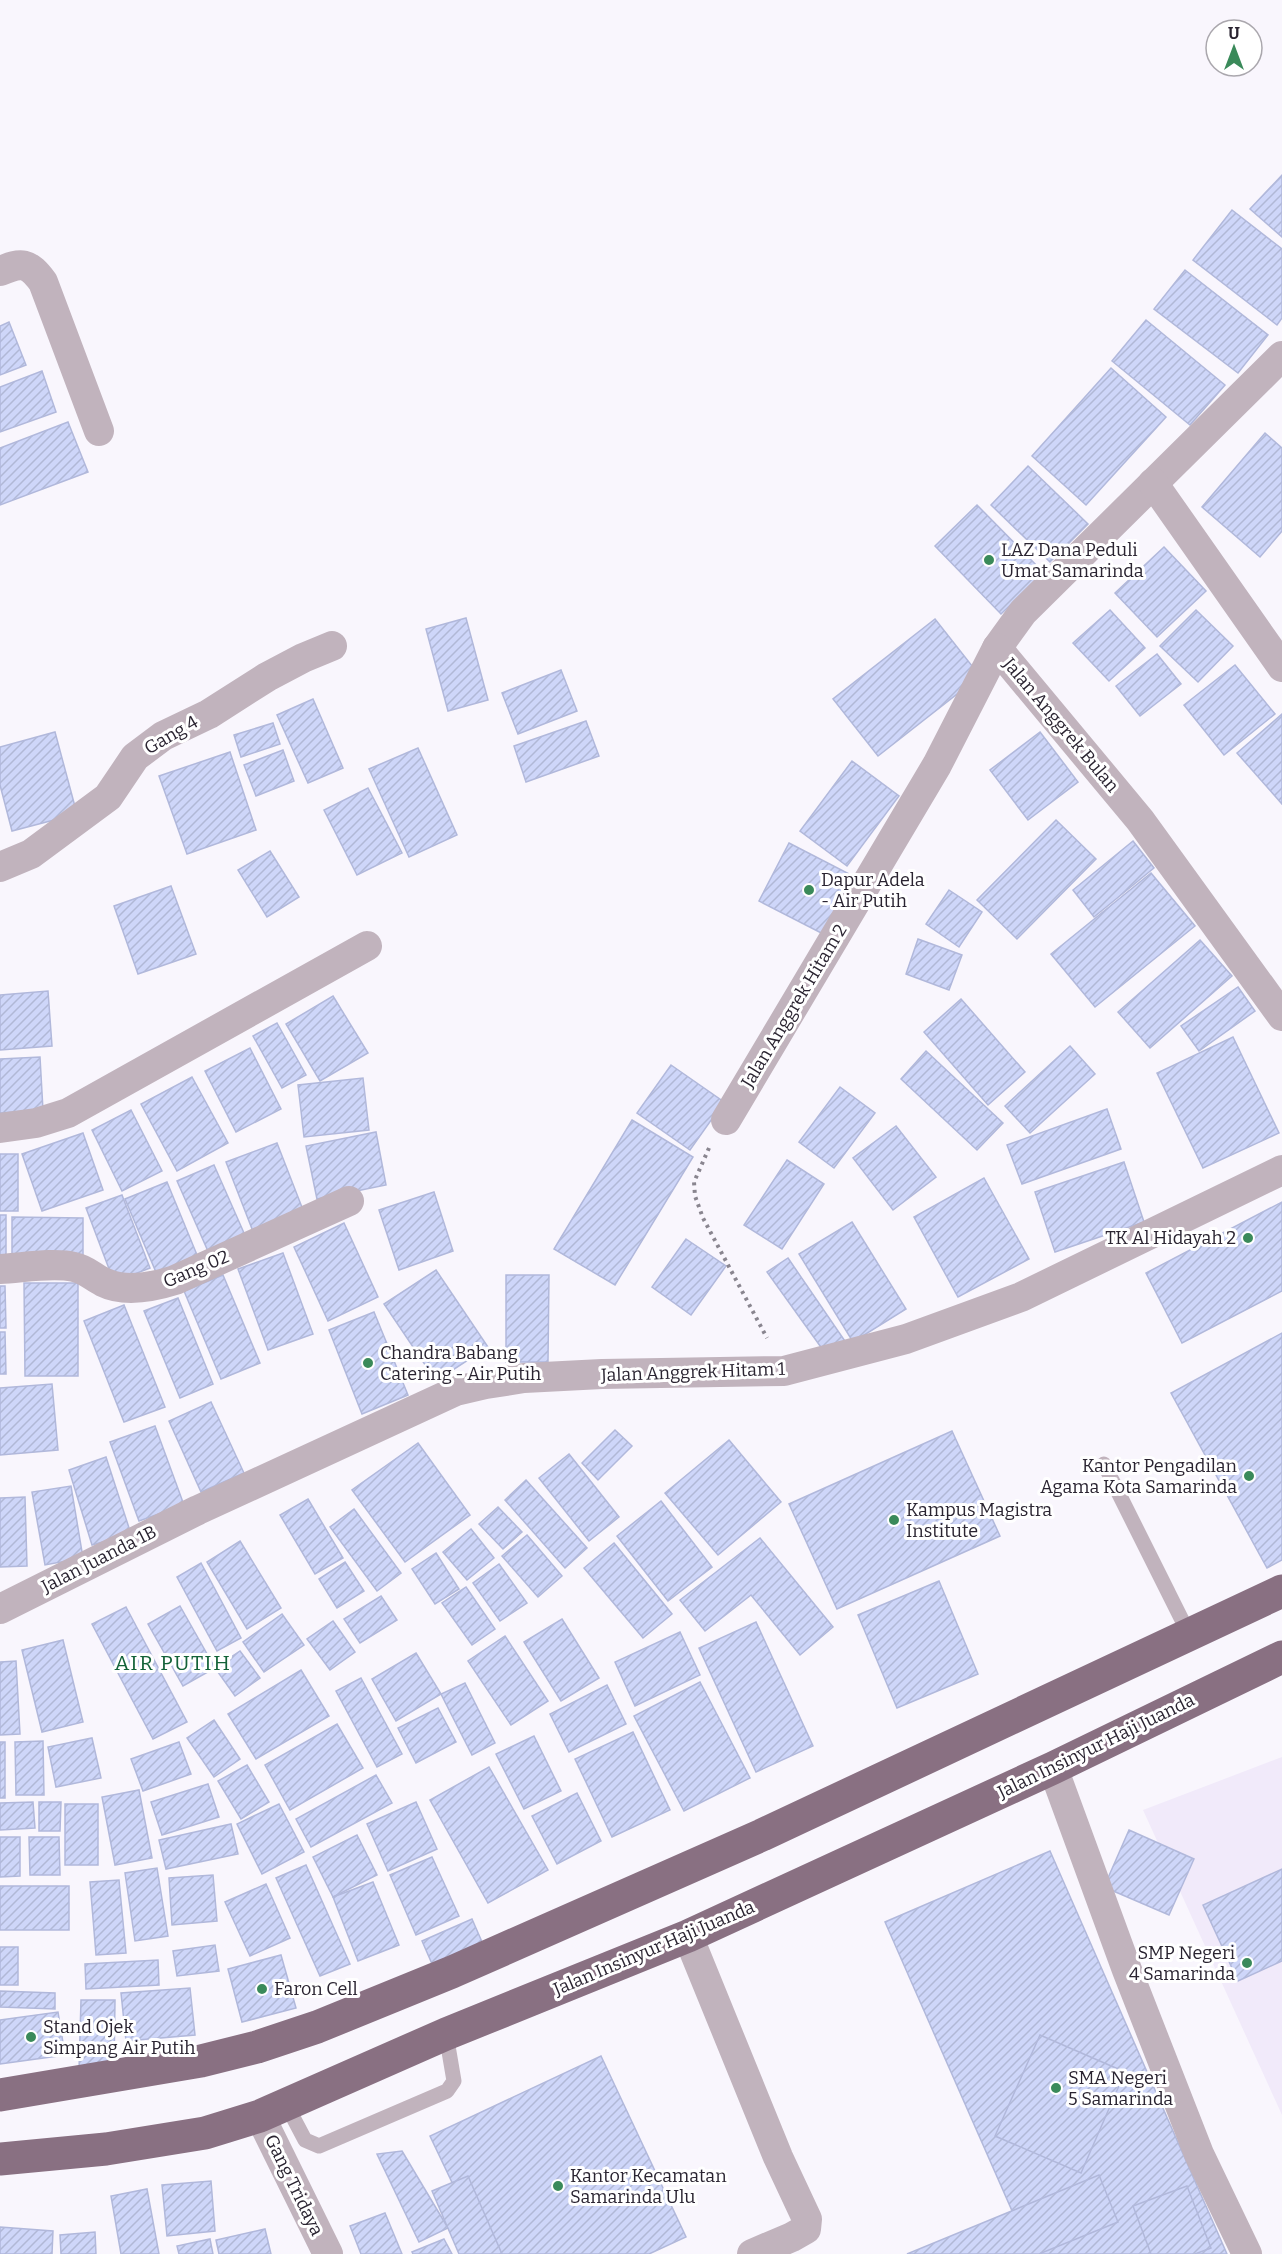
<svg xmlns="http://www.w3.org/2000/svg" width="1282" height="2254" font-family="Bitter,serif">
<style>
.built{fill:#f1eafa}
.building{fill:url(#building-hatch);stroke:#b1b8db;stroke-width:1.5}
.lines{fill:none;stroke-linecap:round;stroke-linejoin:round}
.path{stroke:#89858f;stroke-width:4;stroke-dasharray:3 4.5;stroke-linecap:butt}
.service{stroke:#c1b3bd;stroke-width:15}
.minor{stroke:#c1b3bd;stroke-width:30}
.trunk{stroke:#897082;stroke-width:33}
.poi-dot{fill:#3a8a5a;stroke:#fff;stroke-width:2}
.labels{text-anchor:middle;stroke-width:6;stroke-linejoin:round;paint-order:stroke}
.poi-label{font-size:18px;fill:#2a2431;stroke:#fff;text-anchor:start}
.street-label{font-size:18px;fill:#2a2431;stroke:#fff}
.quarter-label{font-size:21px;letter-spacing:1.5px;fill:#136239;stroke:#fff}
</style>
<defs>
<pattern id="building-hatch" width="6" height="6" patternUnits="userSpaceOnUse" patternTransform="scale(1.5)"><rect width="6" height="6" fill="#ced6f9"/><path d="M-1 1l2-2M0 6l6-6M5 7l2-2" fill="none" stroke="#b1b8d6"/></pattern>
</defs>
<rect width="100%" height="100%" fill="#f9f6fd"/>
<path class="built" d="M1282,1757V2115L1143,1810Z"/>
<g class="building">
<path d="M1282,175V237L1250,209Z"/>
<path d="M1232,210L1282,249V318L1277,325L1193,260Z"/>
<path d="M1185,270L1268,335L1238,373L1154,309Z"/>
<path d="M1146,320L1225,385L1190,425L1112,361Z"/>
<path d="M9,322L26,365L0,375V326Z"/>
<path d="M1111,368L1166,417L1086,505L1032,456Z"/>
<path d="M42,371L56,412L0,432V387Z"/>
<path d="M68,422L88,472L0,505V448Z"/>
<path d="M1265,433L1282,448V531L1260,557L1202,507Z"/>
<path d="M1028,466L1088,524L1050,562L991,505Z"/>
<path d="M977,505L1044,573L1001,614L935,546Z"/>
<path d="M1164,547L1206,591L1157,637L1115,593Z"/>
<path d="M1110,610L1145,648L1109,681L1073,643Z"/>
<path d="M1196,610L1233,646L1198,682L1160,646Z"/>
<path d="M466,618L488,700L448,711L426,629Z"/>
<path d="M935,619L980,676L878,756L833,699Z"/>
<path d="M1157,654L1181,684L1140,716L1116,686Z"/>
<path d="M1235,665L1275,714L1224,755L1184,705Z"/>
<path d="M561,670L577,711L518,734L502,693Z"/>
<path d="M313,699L343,768L308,783L277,715Z"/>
<path d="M1282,714V804L1237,753Z"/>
<path d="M586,721L599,756L526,782L514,746Z"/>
<path d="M273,723L280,744L241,757L234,735Z"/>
<path d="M55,732L77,814L12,831L0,785V747Z"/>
<path d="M1040,732L1078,782L1028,820L990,770Z"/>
<path d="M418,748L457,835L409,857L369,769Z"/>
<path d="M283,750L294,781L256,796L244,765Z"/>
<path d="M230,752L256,830L187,854L159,776Z"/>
<path d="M852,761L899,796L847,866L800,831Z"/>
<path d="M368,788L402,853L357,875L324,810Z"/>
<path d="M1056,820L1096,859L1017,939L977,900Z"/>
<path d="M1133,841L1154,868L1094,917L1073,890Z"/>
<path d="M789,843L859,879L829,937L759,901Z"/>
<path d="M270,851L299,897L267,917L238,870Z"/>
<path d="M1151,873L1195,926L1095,1007L1051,954Z"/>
<path d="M171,886L196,954L138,974L114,906Z"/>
<path d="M949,890L982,912L959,947L926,924Z"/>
<path d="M918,939L962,955L949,990L906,974Z"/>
<path d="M1200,940L1232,976L1150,1048L1118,1012Z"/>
<path d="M1238,987L1255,1011L1199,1051L1181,1026Z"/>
<path d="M48,991L52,1046L0,1050V995Z"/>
<path d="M333,996L368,1053L320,1081L286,1024Z"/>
<path d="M961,999L1025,1072L988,1105L924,1032Z"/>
<path d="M277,1023L306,1075L282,1088L253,1036Z"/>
<path d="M1233,1037L1279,1133L1203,1168L1157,1073Z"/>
<path d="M1070,1046L1095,1074L1030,1133L1005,1106Z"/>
<path d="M250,1048L281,1109L236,1132L205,1071Z"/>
<path d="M926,1051L1003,1123L977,1150L901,1079Z"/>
<path d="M40,1057L43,1110L0,1113V1059Z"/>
<path d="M671,1065L724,1102L690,1150L637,1113Z"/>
<path d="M192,1077L228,1143L177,1171L141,1104Z"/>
<path d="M363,1078L369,1130L304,1137L298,1085Z"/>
<path d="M840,1087L875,1113L834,1168L799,1142Z"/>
<path d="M1107,1109L1121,1149L1022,1184L1007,1145Z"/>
<path d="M131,1110L162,1171L122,1191L92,1130Z"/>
<path d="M632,1120L693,1157L615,1285L554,1249Z"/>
<path d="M896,1126L936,1177L893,1210L853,1158Z"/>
<path d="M376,1132L386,1185L317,1199L306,1146Z"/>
<path d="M83,1133L103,1190L42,1211L22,1154Z"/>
<path d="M277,1143L305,1215L254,1234L226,1162Z"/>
<rect x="0" y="1154" width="18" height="57"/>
<path d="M787,1160L824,1184L782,1249L744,1225Z"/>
<path d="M1124,1162L1144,1222L1055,1252L1035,1192Z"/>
<path d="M214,1165L248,1242L211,1258L177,1181Z"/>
<path d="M984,1178L1029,1259L958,1297L914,1217Z"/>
<path d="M167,1182L202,1267L161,1284L125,1199Z"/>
<path d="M434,1192L453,1251L399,1270L379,1210Z"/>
<path d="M122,1195L150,1268L114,1282L86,1208Z"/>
<path d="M1282,1202V1291L1182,1343L1146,1273Z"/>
<rect x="0" y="1215" width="6" height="48"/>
<path d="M12,1217L83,1218V1261H12Z"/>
<path d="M852,1222L906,1309L853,1342L799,1254Z"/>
<path d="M344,1223L378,1297L328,1321L294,1247Z"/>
<path d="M686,1239L726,1266L691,1315L652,1287Z"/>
<path d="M283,1253L313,1334L268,1350L238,1269Z"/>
<path d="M788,1258L849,1347L828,1357L767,1272Z"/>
<path d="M436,1270L488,1347L436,1381L384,1304Z"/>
<path d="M223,1275L260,1363L221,1379L184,1291Z"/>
<path d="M506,1275H549L548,1362H506Z"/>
<path d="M24,1283H78V1376H25Z"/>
<path d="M0,1286H5L6,1328H0Z"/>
<path d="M178,1298L213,1384L180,1398L144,1311Z"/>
<path d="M124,1305L165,1407L124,1422L84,1321Z"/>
<path d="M374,1312L408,1395L362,1414L329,1330Z"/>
<path d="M0,1332H5L6,1374H0Z"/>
<path d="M1282,1333V1560L1267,1568L1171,1393Z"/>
<path d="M52,1384L58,1450L0,1455V1388Z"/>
<path d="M211,1402L244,1473L201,1492L169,1421Z"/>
<path d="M155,1426L184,1505L139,1521L110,1442Z"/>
<path d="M615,1430L632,1446L598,1480L582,1463Z"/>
<path d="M952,1431L1000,1536L837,1609L789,1504Z"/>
<path d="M729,1440L781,1502L718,1555L665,1493Z"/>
<path d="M418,1443L470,1515L405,1562L352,1490Z"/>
<path d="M569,1454L619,1517L589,1541L539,1478Z"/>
<path d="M106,1457L131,1534L92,1545L69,1470Z"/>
<path d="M526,1480L587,1548L565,1568L505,1500Z"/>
<path d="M71,1486L83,1558L45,1565L32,1492Z"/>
<path d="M25,1497L27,1566L0,1567V1498Z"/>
<path d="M308,1499L343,1558L315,1574L280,1515Z"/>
<path d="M661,1501L712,1567L668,1601L617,1536Z"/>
<path d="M498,1507L522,1532L503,1549L479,1524Z"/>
<path d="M354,1509L401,1573L377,1591L330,1527Z"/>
<path d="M471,1529L494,1558L467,1580L443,1552Z"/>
<path d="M527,1535L562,1576L538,1597L502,1556Z"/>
<path d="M760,1538L833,1627L800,1655L751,1595L705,1631L680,1600Z"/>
<path d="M240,1541L281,1608L247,1629L207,1562Z"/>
<path d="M614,1543L672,1614L643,1638L584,1568Z"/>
<path d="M436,1553L459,1589L435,1604L412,1569Z"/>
<path d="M345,1562L364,1591L337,1608L319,1579Z"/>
<path d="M201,1563L241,1638L217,1651L177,1577Z"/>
<path d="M499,1564L527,1603L500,1621L473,1583Z"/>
<path d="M939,1581L978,1674L897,1708L858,1615Z"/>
<path d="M466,1587L495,1629L472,1645L442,1603Z"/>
<path d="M381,1596L397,1620L360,1643L344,1619Z"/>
<path d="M180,1606L215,1668L183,1686L148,1624Z"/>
<path d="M126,1607L187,1722L153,1739L92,1624Z"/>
<path d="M282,1614L304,1645L264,1672L243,1642Z"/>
<path d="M562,1619L599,1678L561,1701L524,1642Z"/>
<path d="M333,1621L355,1652L330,1670L307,1639Z"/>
<path d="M756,1622L813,1746L756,1772L699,1648Z"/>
<path d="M680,1632L700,1675L635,1706L615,1662Z"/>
<path d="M505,1636L548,1701L511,1725L468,1661Z"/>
<path d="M63,1640L83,1722L42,1732L22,1650Z"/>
<path d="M240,1651L260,1678L235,1696L215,1668Z"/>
<path d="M416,1653L441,1694L396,1721L372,1679Z"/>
<path d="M16,1661L20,1734L0,1735V1662Z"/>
<path d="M301,1670L329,1716L256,1759L228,1714Z"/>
<path d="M361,1678L402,1754L377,1767L336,1691Z"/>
<path d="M700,1682L750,1778L684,1811L634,1716Z"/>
<path d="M465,1683L495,1743L472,1755L441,1694Z"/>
<path d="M607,1685L626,1724L569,1752L550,1714Z"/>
<path d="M438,1708L456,1742L416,1763L398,1728Z"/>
<path d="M214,1720L240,1759L214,1777L187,1738Z"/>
<path d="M337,1724L363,1768L290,1810L265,1765Z"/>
<path d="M633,1732L670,1810L612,1837L575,1759Z"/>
<path d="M534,1736L561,1791L524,1809L496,1754Z"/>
<path d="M92,1738L101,1778L56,1787L48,1747Z"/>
<path d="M43,1741L44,1795H16L15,1742Z"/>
<rect x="0" y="1742" width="5" height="56"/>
<path d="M179,1742L191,1774L143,1791L131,1759Z"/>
<path d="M247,1765L269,1802L241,1819L218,1781Z"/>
<path d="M489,1767L548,1870L488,1903L430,1800Z"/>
<path d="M376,1775L392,1803L311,1847L296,1819Z"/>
<path d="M208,1784L219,1817L162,1835L151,1802Z"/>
<path d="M139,1790L152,1858L115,1865L102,1797Z"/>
<path d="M577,1793L601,1841L557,1864L532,1816Z"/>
<path d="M33,1802L35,1828L0,1830V1803Z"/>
<path d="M39,1802H61L60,1831H39Z"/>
<path d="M416,1802L437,1849L388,1871L367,1824Z"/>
<rect x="65" y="1804" width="33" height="61"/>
<path d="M279,1804L304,1852L262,1874L237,1824Z"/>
<path d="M231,1824L238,1854L166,1869L159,1840Z"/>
<path d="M1129,1830L1194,1859L1169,1915L1104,1887Z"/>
<path d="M357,1835L377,1875L333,1897L313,1857Z"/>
<path d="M0,1837H20V1876L0,1877Z"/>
<path d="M29,1837H59L60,1875H30Z"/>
<path d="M1050,1851L1227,2254H1031L885,1922Z"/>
<path d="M432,1857L459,1916L416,1935L390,1875Z"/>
<path d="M306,1865L350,1964L320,1976L276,1878Z"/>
<path d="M157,1868L168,1936L135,1941L125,1873Z"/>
<path d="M1282,1869V1961L1238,1981L1203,1905Z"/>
<path d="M213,1875L217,1921L172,1925L169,1878Z"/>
<path d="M119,1880L126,1953L96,1955L90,1882Z"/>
<path d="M373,1882L399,1945L358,1961L333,1897Z"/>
<path d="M266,1884L290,1938L250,1956L225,1902Z"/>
<rect x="0" y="1886" width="69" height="44"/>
<path d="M472,1919L486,1951L436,1973L422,1941Z"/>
<path d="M215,1945L219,1971L177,1976L173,1951Z"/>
<rect x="0" y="1947" width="18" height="38"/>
<path d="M281,1955L296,2008L242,2022L228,1969Z"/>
<path d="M158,1960L159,1985L86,1989L85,1964Z"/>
<path d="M190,1988L195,2035L126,2041L121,1993Z"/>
<path d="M0,1991L55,1993V2009L0,2007Z"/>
<path d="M81,2000H115L114,2070H79Z"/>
<path d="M58,2012L65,2055L0,2064V2020Z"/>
<path d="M1040,2035L1125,2072L1081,2173L995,2136Z"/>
<path d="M601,2056L686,2237L649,2254H486L430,2136Z"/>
<path d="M402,2151L448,2228L419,2242L377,2154Z"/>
<path d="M1099,2175L1118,2222L1039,2254H907Z"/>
<path d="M468,2176L502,2254H459L432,2191Z"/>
<path d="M211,2181L215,2231L167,2236L162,2185Z"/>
<path d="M1187,2186L1211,2248L1195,2254H1151L1133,2206Z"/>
<path d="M147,2189L159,2254H121L111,2196Z"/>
<path d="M385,2213L402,2254H361L350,2226Z"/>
<path d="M0,2227L53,2231L52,2254H0Z"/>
<path d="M265,2229L271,2254H219L216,2240Z"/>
<path d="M95,2232L96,2254H61L60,2235Z"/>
<path d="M210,2239L213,2254H179L177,2246Z"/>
<path d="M444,2239L452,2254H413L412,2252Z"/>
</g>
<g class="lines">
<path class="path" d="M709,1148L694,1182L695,1196L703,1218L767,1338"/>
<g class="service">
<path d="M1104,1464L1189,1634"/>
<path d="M286,2104L305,2140L319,2146L447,2091L454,2081L446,2034"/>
</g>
<g class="minor">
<path d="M0,271C22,262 28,262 43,282L99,431"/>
<path d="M1282,356L1023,612L997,648L1140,820L1282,1016"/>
<path d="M1153,483L1282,667"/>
<path d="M0,867L31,854L108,797L135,757L163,736L209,714L267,677L303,658L332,646"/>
<path d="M726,1120L937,765L997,648"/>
<path d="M0,1128L36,1123L68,1113L367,946"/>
<path d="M0,1269C22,1268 53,1262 74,1267C85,1269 93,1277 103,1282C125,1293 153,1287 175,1280L349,1201"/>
<path d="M0,1609L198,1510L456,1391L486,1384L524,1378L602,1374L784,1371L906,1339L1021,1297L1282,1170"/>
<path d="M1053,1768L1127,1970L1199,2154L1247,2254"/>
<path d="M688,1936L778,2157L807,2219L806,2229L792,2237L752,2254"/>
<path d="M260,2116L328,2254"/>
</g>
<g class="trunk">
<path d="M0,2095L201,2061L257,2047L317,2027L452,1972L762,1835L1282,1591"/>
<path d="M0,2159L106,2149L205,2133L260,2116L446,2034L688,1936L1053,1768L1282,1657"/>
</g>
</g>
<g class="poi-dot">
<circle cx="989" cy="560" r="6"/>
<circle cx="809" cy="890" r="6"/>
<circle cx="1248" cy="1238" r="6"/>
<circle cx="368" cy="1363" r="6"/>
<circle cx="1249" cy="1476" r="6"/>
<circle cx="894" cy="1520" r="6"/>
<circle cx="1247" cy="1963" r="6"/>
<circle cx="262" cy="1989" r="6"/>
<circle cx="31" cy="2037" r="6"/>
<circle cx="1056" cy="2088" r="6"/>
<circle cx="558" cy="2186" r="6"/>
</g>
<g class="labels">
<g class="poi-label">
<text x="1001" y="556">LAZ Dana Peduli<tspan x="1001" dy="21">Umat Samarinda</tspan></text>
<text x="821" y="886">Dapur Adela<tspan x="821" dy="21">- Air Putih</tspan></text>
<text x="1236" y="1244" text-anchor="end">TK Al Hidayah 2</text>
<text x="380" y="1359">Chandra Babang<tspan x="380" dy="21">Catering - Air Putih</tspan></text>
<text x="1237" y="1472" text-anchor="end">Kantor Pengadilan<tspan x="1237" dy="21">Agama Kota Samarinda</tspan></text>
<text x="906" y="1516">Kampus Magistra<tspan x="906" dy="21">Institute</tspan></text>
<text x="1235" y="1959" text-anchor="end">SMP Negeri<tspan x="1235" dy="21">4 Samarinda</tspan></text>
<text x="274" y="1995">Faron Cell</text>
<text x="43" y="2033">Stand Ojek<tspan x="43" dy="21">Simpang Air Putih</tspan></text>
<text x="1068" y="2084">SMA Negeri<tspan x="1068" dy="21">5 Samarinda</tspan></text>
<text x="570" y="2182">Kantor Kecamatan<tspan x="570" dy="21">Samarinda Ulu</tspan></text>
</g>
<g class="street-label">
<text transform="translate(1061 725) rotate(50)" y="6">Jalan Anggrek Bulan</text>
<text transform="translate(171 735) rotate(-30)" y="6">Gang 4</text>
<text transform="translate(794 1006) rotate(-59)" y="6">Jalan Anggrek Hitam 2</text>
<text transform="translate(196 1269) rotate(-23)" y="6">Gang 02</text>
<text transform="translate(693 1372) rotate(-2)" y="6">Jalan Anggrek Hitam 1</text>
<text transform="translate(99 1559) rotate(-27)" y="6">Jalan Juanda 1B</text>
<text transform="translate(1096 1746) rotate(-26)" y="6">Jalan Insinyur Haji Juanda</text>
<text transform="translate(654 1948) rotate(-23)" y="6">Jalan Insinyur Haji Juanda</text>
<text transform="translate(294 2185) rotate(64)" y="6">Gang Tridaya</text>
</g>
<g class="quarter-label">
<text x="173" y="1670">AIR PUTIH</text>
</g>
</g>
<g transform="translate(1234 48)"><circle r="28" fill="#ffffff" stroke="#aaa7ad" stroke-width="1.5"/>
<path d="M0-4.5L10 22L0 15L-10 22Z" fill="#3a8a5a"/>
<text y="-9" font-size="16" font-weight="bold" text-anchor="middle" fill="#2a2431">U</text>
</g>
</svg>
